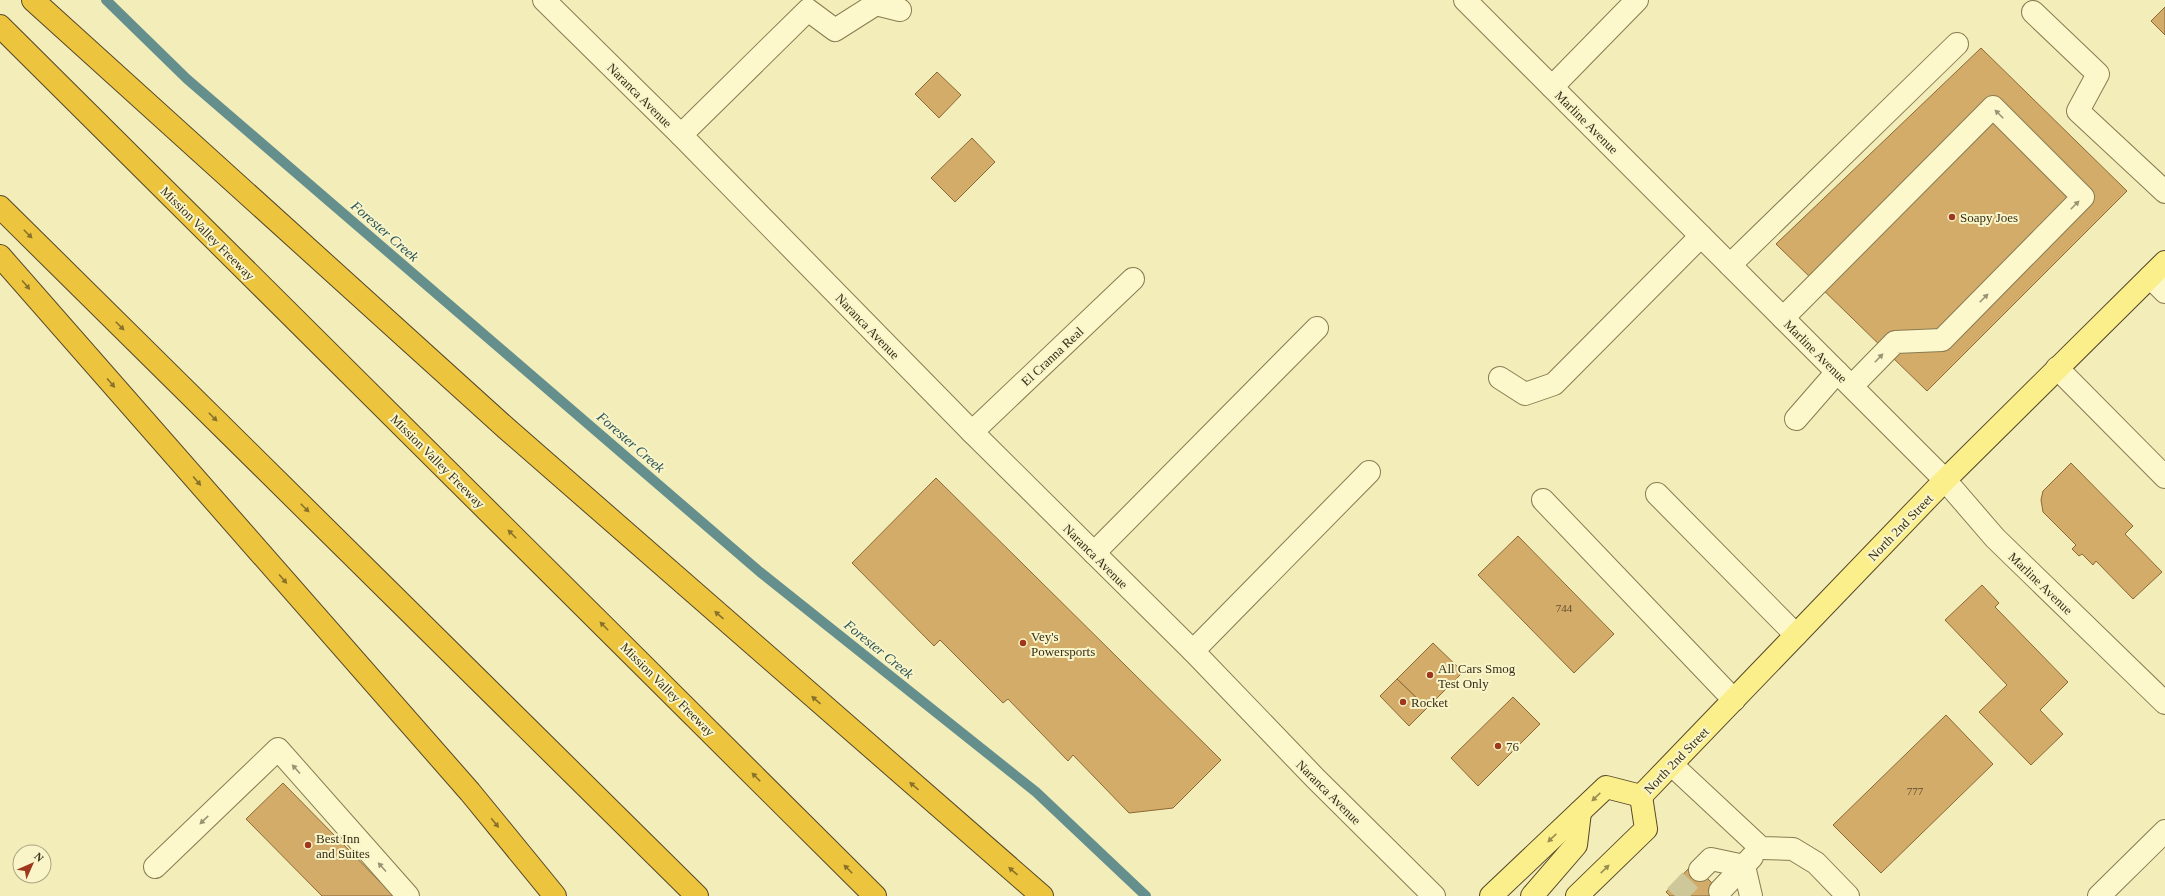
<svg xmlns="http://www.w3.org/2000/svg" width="2165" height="896" font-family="'Times New Roman',serif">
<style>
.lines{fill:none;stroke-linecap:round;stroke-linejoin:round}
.stream{stroke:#658f8d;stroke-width:10}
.building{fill:#d4ac6a;stroke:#8b6936}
.minor-tunnel{stroke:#cdc799;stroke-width:22;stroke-dasharray:22 11;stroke-linecap:butt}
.minor-casing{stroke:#897b52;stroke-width:24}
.major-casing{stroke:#564728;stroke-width:24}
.highway-casing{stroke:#564728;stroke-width:24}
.minor{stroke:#fcf8cc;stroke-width:22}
.major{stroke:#fbef8b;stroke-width:22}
.highway{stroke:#ecc43e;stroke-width:22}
.oneway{fill:#9a9272}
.oneway2{fill:#88712a}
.oneway3{fill:#998e52}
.poi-dot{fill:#9e371c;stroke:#f9f5c9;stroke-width:1.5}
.labels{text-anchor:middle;stroke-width:4;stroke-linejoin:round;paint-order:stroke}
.number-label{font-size:11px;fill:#5e4d2d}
.street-label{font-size:13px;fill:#372d19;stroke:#f9f5c9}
.poi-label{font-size:13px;fill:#372d19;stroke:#f9f5c9;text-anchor:start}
.water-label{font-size:14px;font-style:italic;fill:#265158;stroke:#f9f5c9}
</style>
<rect width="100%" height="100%" fill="#f2edb9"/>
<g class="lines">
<path class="stream" d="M106,0L187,79L760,572L1036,792L1146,896"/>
</g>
<g class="building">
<path d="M2165,7V35L2151,21Z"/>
<path d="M1981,48L2127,191L1927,391L1776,244Z"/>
<path d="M937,72L961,95L939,118L915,94Z"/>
<path d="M972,138L995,162L955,202L931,178Z"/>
<path d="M2071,463L2133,526L2125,534L2162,572L2133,599L2096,561L2093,565L2082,554L2079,556L2072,549L2076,545L2043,512L2041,500L2043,491Z"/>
<path d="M936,478L1221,760L1173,808L1129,813L1073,755L1068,761L1008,699L1003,703L940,640L934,646L852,563Z"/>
<path d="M1518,536L1614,634L1574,673L1478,575Z"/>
<path d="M1982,585L1999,603L1995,607L2068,682L2040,710L2063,734L2031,765L1979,712L2007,685L1945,620Z"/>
<path d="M1433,643L1463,672L1427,708L1397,679Z"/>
<path d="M1397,679L1427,708L1409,726L1380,696Z"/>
<path d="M1513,697L1540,724L1478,786L1451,758Z"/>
<path d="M1946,715L1993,764L1881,873L1833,825Z"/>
<path d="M283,783L393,895L392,896H322L246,819Z"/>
<path d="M1693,864L1725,896H1670L1666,892Z"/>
</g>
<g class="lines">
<path class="minor-tunnel" d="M1675,896L1700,870"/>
<defs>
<g id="minor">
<path d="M544,0L681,135L972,432L1193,651L1315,778L1434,896"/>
<path d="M1465,0L1945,480L1995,538L2165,703"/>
<path d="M2033,12L2098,74L2078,111L2165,192"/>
<path d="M1552,87L1637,0"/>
<path d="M681,135L808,10L835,30L876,4L900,10"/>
<path d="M1730,265L1957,44"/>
<path d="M2150,277L2165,292"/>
<path d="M1783,318L1993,107L2083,197L1942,340L1895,342L1852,386"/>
<path d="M2057,368L2165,477"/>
<path d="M1500,378L1525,394L1554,384L1701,236"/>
<path d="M1796,419L1837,372"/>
<path d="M972,432L1133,279"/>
<path d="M1657,494L1796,635"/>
<path d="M1543,500L1734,700"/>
<path d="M1094,553L1317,328"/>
<path d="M1193,651L1369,472"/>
<path d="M1672,765L1761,848L1793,849L1816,863L1848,896"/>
<path d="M155,867L278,749L408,896"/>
<path d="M1700,870L1711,859L1744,866L1751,896"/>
<path d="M1720,891L1752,857"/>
<path d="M2099,896L2165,831"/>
</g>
<g id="major">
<path d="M1641,796L1945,480L2165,262"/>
<path d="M1491,896L1606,787L1641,796"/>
<path d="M1532,896L1576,845L1580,812"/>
<path d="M1577,896L1646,829L1641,796"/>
</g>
<g id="highway">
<path d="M33,0L507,429L1042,896"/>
<path d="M0,26L875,896"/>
<path d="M0,207L697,896"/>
<path d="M0,256L470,792L555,896"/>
</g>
</defs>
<use href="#minor" class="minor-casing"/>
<use href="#major" class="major-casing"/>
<use href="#highway" class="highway-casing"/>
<use href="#minor" class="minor"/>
<use href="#major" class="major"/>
<use href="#highway" class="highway"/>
</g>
<defs><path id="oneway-solid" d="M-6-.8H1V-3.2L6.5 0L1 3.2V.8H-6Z"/></defs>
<g class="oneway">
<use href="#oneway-solid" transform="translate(1999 114) rotate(-135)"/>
<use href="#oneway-solid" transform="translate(2075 205) rotate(-45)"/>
<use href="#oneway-solid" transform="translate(1984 298) rotate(-45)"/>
<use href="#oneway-solid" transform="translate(1879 358) rotate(-46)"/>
<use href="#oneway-solid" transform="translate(296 769) rotate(-132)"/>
<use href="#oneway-solid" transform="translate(204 820) rotate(136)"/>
<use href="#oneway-solid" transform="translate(382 867) rotate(-132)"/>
</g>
<g class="oneway2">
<use href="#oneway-solid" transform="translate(28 234) rotate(45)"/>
<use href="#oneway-solid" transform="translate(26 285) rotate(49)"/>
<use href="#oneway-solid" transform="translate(120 326) rotate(45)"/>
<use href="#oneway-solid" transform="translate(111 383) rotate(49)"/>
<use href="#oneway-solid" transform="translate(213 417) rotate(45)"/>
<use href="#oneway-solid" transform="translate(197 481) rotate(49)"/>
<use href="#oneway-solid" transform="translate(305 508) rotate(45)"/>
<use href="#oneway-solid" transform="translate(512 534) rotate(-135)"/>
<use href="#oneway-solid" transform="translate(283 579) rotate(49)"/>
<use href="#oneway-solid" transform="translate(719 615) rotate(-139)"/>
<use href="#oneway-solid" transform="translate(604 626) rotate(-135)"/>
<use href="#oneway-solid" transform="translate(816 700) rotate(-139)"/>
<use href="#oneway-solid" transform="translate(756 777) rotate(-135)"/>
<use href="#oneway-solid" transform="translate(914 786) rotate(-139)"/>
<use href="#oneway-solid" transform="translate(495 823) rotate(51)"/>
<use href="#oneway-solid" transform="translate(848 869) rotate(-135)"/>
<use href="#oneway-solid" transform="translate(1013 871) rotate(-139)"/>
</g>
<g class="oneway3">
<use href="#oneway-solid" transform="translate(1596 797) rotate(136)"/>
<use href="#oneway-solid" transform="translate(1552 838) rotate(137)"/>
<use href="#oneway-solid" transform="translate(1605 869) rotate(-44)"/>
</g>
<g class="poi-dot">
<circle cx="1952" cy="217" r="4"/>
<circle cx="1023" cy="643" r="4"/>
<circle cx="1430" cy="675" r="4"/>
<circle cx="1403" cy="702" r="4"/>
<circle cx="1498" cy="746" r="4"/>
<circle cx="308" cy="845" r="4"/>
</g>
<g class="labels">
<g class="number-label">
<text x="1564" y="612">744</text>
<text x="1915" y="795">777</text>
</g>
<g class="street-label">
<text transform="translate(640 95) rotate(45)" y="5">Naranca Avenue</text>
<text transform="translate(1587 122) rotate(45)" y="5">Marline Avenue</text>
<text transform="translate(208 233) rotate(45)" y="5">Mission Valley Freeway</text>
<text transform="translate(868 326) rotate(46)" y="5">Naranca Avenue</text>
<text transform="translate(1816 351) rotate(45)" y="5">Marline Avenue</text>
<text transform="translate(1052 356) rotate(-43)" y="5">El Cranna Real</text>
<text transform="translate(438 461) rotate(45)" y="5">Mission Valley Freeway</text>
<text transform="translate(1900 527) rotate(-46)" y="5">North 2nd Street</text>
<text transform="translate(1096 556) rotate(45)" y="5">Naranca Avenue</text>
<text transform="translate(2041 583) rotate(44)" y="5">Marline Avenue</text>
<text transform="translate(668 689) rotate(45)" y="5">Mission Valley Freeway</text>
<text transform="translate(1676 760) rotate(-46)" y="5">North 2nd Street</text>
<text transform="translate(1329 792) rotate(45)" y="5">Naranca Avenue</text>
</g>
<g class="poi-label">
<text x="1960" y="222">Soapy Joes</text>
<text x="1031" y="641">Vey's<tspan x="1031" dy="15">Powersports</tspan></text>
<text x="1438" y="673">All Cars Smog<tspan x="1438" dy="15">Test Only</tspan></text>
<text x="1411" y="707">Rocket</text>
<text x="1506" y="751">76</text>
<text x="316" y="843">Best Inn<tspan x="316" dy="15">and Suites</tspan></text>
</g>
<g class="water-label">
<text transform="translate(385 231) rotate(41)" y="5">Forester Creek</text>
<text transform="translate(631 442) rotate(41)" y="5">Forester Creek</text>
<text transform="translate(879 649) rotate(39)" y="5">Forester Creek</text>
</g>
</g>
<g transform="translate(32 864) rotate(45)"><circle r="19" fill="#f9f5c9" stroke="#aba583"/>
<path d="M0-3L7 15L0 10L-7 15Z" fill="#9e371c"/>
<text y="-6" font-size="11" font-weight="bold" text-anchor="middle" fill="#372d19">N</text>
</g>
</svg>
